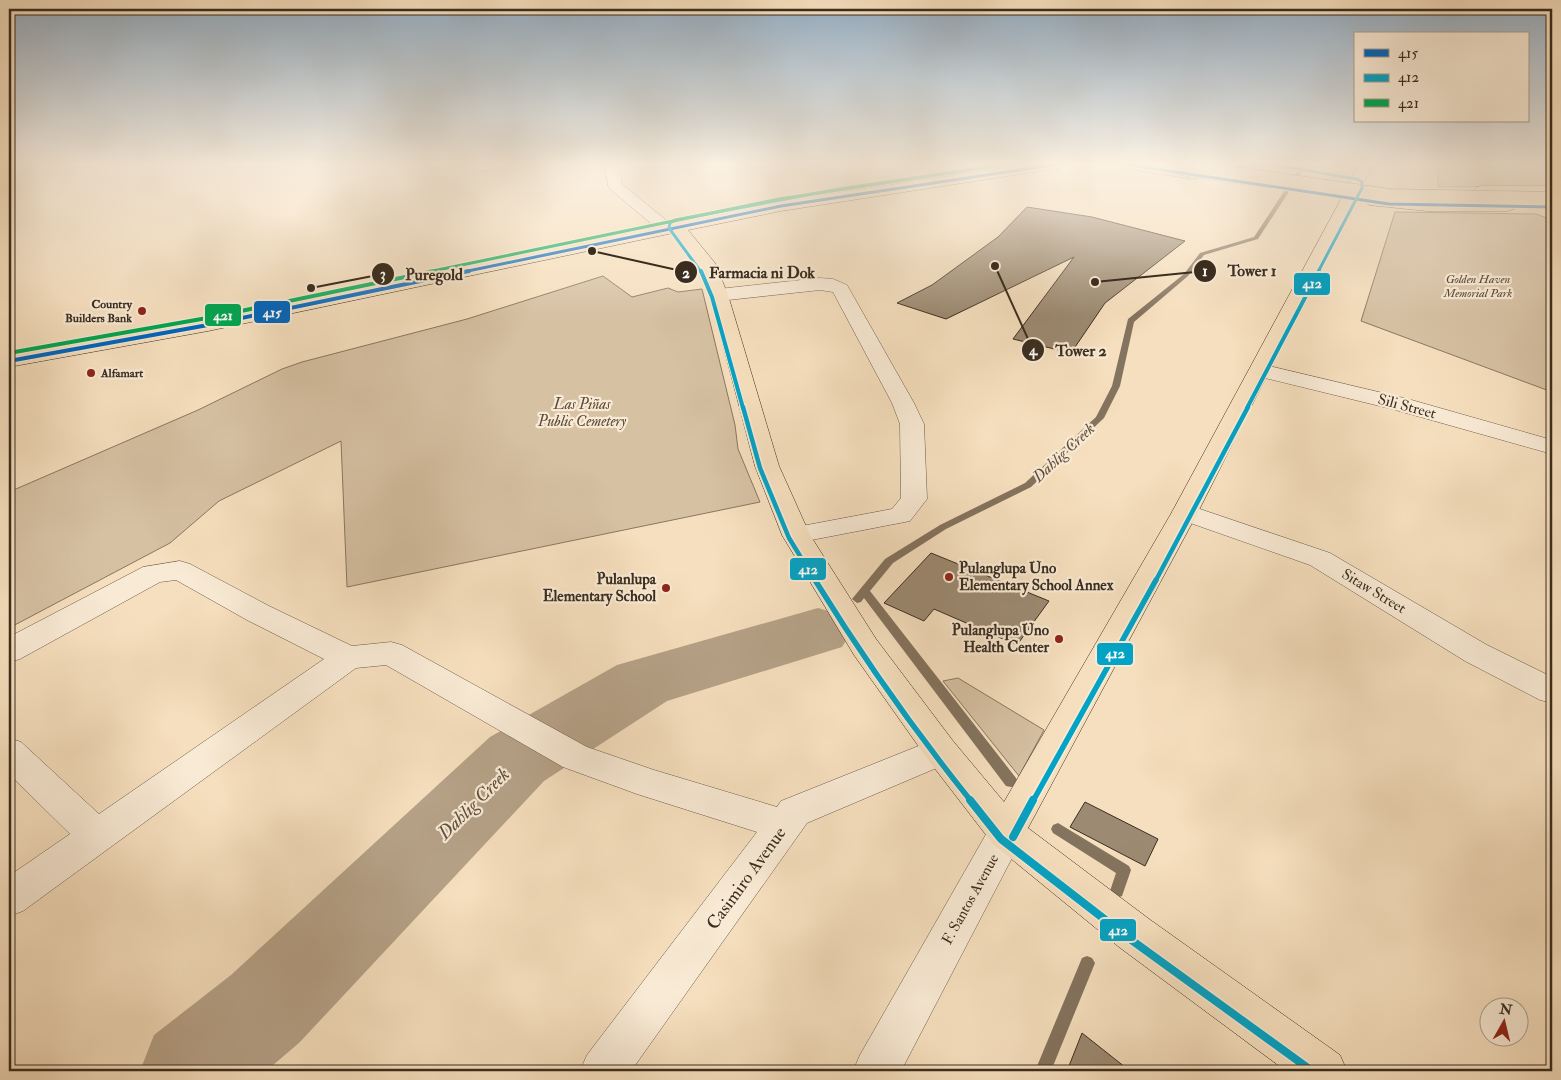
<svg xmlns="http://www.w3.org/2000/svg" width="1561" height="1080" font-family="'IM FELL Double Pica',serif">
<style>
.green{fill:#d6c1a3;stroke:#887761}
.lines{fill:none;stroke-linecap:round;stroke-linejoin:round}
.stream{fill:#84735e;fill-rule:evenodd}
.river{fill:#b6a288;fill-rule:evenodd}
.building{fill:#9c8a72;stroke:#3a2d1f}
.minor-casing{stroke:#695a47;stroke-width:1}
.major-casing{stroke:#3a2d1f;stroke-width:1}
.minor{fill:#f9ead5;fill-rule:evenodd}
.major{fill:#f6dfbe;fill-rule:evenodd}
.major-bridge-casing{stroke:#3a2d1f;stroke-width:17;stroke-linecap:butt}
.major-bridge{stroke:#f6dfbe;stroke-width:16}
.bus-1-far1-casing{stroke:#f9ead5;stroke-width:5}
.bus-1-casing{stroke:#f9ead5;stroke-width:6}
.bus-2-far4-casing{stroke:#f9ead5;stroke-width:5}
.bus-2-far3-casing{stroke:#f9ead5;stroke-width:6}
.bus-2-far2-casing{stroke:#f9ead5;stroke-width:8}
.bus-2-far1-casing{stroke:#f9ead5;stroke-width:9}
.bus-2-casing{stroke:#f9ead5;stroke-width:11}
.bus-3-far1-casing{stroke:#f9ead5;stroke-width:5}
.bus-3-casing{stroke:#f9ead5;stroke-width:6}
.bus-1-far1{stroke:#0065bd;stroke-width:3}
.bus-1{stroke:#0065bd;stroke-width:4}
.bus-2-far4{stroke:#03a3c5;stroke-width:3}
.bus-2-far3{stroke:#03a3c5;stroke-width:4}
.bus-2-far2{stroke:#03a3c5;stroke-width:4.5}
.bus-2-far1{stroke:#03a3c5;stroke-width:5.5}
.bus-2{stroke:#03a3c5;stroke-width:8}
.bus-3-far1{stroke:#00a651;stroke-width:3}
.bus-3{stroke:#00a651;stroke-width:4}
.poi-dot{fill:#8f2418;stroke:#f9ead5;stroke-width:2}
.labels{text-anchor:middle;stroke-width:4.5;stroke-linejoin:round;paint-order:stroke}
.far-park-label{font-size:12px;font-style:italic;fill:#594b39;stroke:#f9ead5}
.far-poi-label{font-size:12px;font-weight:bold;fill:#3a2d1f;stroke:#f9ead5;text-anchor:end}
.park-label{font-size:15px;font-style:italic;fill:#594b39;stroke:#f9ead5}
.street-label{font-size:15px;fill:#3a2d1f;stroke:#f9ead5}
.poi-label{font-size:15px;font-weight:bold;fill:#3a2d1f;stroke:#f9ead5;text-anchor:end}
.water-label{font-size:16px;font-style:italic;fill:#5f503e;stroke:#f9ead5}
.near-street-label{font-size:18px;fill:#3a2d1f;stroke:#f9ead5}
.near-water-label{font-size:19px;font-style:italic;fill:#5f503e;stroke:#f9ead5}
.leader{fill:none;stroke:#3a2d1f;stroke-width:2}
.callout-dot{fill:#3a2d1f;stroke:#f9ead5;stroke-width:2}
.mark-label{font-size:15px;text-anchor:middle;font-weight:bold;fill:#fff}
.callout-label{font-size:16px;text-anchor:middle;font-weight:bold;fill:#3a2d1f;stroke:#f9ead5;stroke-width:4.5;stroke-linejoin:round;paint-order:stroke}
.line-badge{stroke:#f9ead5;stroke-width:2}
.badge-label{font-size:14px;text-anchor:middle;font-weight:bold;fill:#fff}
</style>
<rect width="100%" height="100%" fill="#f6dfbe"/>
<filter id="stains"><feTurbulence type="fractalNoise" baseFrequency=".004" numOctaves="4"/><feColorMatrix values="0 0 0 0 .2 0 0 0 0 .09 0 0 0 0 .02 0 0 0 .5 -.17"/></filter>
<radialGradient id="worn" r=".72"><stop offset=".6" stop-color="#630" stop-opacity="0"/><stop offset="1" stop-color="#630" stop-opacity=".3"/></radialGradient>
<g class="green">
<path d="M1438,164H1552V186L1438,187Z"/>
<path d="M1395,212L1536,214L1552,220V392L1361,321Z"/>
<path d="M603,276L632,297L668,288L678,292L702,289L735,425L738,449L760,502L347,587L341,441L219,501L170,543L9,628V492L198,410L282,369L302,362L467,319Z"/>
<path d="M958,678L1044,730L1019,776L943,681Z"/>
</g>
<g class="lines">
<g class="stream">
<path d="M1302,164H1307L1258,239L1204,255L1188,276L1134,322L1120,386L1104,418L1031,487L946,529L893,563L870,591L1016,778L1018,782L1016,786L1011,787L1006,786L864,598L861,602L857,603L852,599L885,559L940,525L1025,483L1096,417L1112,386L1128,319L1184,274L1200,253L1254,237Z"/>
<path d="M1058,823L1129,866L1131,870L1122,896L1117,898L1112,896L1110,891L1116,873L1053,833L1051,829L1053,825Z"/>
<path d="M1087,956L1092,958L1095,963L1051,1071H1035L1082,958Z"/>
</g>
<path class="river" d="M818,608L842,615L852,631L842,647L667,701L544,781L299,1043L266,1071H140L154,1035L231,975L490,737L617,665Z"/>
</g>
<g class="building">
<path d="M1027,207L1092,217L1185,241L1105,303L1071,353L1013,339L1074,257L946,319L897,303L932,285L998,237Z"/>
<path d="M931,553L1049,601L1017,645L934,609L924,621L884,603Z"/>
<path d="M1085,802L1158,839L1145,866L1070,827Z"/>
<path d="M1082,1033L1130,1071H1067Z"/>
</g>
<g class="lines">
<defs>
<g id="minor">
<path d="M465,164H527L520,168L470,171L465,170L463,167Z"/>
<path d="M605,164H619L622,184L672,225L674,228L672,231H660L610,189L608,186Z"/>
<path d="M1359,164H1373L1360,189H1350L1348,186Z"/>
<path d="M820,278L833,279L847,285L914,403L924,424L927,499L910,521L796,543L786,541L782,535L786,529L892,509L901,498L900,424L892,403L833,292L820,290L719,301L712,299L710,295L712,291L719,289Z"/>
<path d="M1261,364L1408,399L1552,440V454L1392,409L1253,375L1250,370L1253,365Z"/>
<path d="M1185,504L1330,553L1487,645L1552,677V703L1540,700L1465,661L1310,565L1176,518L1172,512L1176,506Z"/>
<path d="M180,561L190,564L269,606L352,646L391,642L402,645L587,747L654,770L777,807L781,801L941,737L953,741L959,751L953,761L807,823L631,1071H580L587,1055L757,832L637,794L563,767L386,665L356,668L23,911L9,916V876L70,834L9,774V738L21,742L99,814L324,659L247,620L176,580L160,582L20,659L9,662V637L143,567Z"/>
<path d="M1006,817L1019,822L1025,833L901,1071H853L860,1055L993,822Z"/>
</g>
<g id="major">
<path d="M1030,164H1067L1060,168L781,211L688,230L715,263L728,295L779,466L810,535L876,639L953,741L1004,802L1172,512L1348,186L1350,183H1360L1362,186L1198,512L1028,828L1149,919L1340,1055L1347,1071H1286L1119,947L993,844L929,761L854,655L782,535L755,466L710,295L698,264L673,233L208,331L9,367V355L208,319L781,201Z"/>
<path d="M1115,164H1151L1193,171L1198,172L1200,175L1198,178L1193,179L1122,168Z"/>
<path d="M1214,164H1242L1255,167L1257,170L1255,173L1250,174L1216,167Z"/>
<path d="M1481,186H1552V195L1476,194L1473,191L1476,188Z"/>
<path d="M1374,197L1427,201H1508L1514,203L1516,206L1514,209L1508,211H1427L1369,205L1366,202L1369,199Z"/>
</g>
</defs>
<use href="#minor" class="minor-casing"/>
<use href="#major" class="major-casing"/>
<use href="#minor" class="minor"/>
<use href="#major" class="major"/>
<defs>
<path id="major-bridge" d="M1161,164L1389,197L1552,200"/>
</defs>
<use href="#major-bridge" class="major-bridge-casing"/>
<use href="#major-bridge" class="major-bridge"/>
<defs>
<g id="bus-1-far1">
<path d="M1123,164L1389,204L1552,207"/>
<path d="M463,272L781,206L1059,164"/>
</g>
<path id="bus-1" d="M9,361L208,325L469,271"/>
<g id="bus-2-far4">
<path d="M1268,164L1357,179L1362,182V188L1318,272"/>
<path d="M701,272L669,228L670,223L675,220L839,189L1007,164"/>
</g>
<g id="bus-2-far3">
<path d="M701,271L712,297L743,408"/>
<path d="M1247,408L1319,271"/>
</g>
<g id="bus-2-far2">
<path d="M743,407L760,468L789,538L816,582"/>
<path d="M1155,582L1248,407"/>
</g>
<g id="bus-2-far1">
<path d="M815,580C863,658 914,730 971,801"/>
<path d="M1033,801L1156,580"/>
</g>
<g id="bus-2">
<path d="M970,800L1001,839L1130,939L1312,1071"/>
<path d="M1013,837L1033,800"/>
</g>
<path id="bus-3-far1" d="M428,272L779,199L1009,164"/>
<path id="bus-3" d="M9,353L207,318L434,271"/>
</defs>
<use href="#bus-1-far1" class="bus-1-far1-casing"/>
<use href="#bus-1" class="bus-1-casing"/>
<use href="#bus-2-far4" class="bus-2-far4-casing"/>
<use href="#bus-2-far3" class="bus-2-far3-casing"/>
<use href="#bus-2-far2" class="bus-2-far2-casing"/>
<use href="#bus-2-far1" class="bus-2-far1-casing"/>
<use href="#bus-2" class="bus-2-casing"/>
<use href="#bus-3-far1" class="bus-3-far1-casing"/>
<use href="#bus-3" class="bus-3-casing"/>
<use href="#bus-1-far1" class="bus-1-far1"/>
<use href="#bus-1" class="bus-1"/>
<use href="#bus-2-far4" class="bus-2-far4"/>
<use href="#bus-2-far3" class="bus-2-far3"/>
<use href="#bus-2-far2" class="bus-2-far2"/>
<use href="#bus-2-far1" class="bus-2-far1"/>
<use href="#bus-2" class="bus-2"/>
<use href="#bus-3-far1" class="bus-3-far1"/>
<use href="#bus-3" class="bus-3"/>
</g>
<linearGradient id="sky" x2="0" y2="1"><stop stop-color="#94adc2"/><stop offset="0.52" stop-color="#fbf1e2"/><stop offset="1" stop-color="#fbf1e2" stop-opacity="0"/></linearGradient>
<rect width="1561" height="315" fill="url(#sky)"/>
<g class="poi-dot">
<circle cx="142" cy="311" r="5"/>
<circle cx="91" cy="373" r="5"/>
<circle cx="949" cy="577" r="5"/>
<circle cx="666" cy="588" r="5"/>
<circle cx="1059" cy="639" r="5"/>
</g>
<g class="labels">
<g class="far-park-label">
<text x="1478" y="283">Golden Haven<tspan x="1478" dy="14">Memorial Park</tspan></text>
</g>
<g class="far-poi-label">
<text x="132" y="308">Country<tspan x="132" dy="14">Builders Bank</tspan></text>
<text x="101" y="377" text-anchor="start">Alfamart</text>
</g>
<g class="park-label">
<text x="582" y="409">Las Piñas<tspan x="582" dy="17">Public Cemetery</tspan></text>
</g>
<g class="street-label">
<text transform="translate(1407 406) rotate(15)" y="5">Sili Street</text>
<text transform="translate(1374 591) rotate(31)" y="5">Sitaw Street</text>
<text transform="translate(970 899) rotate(-61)" y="5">F. Santos Avenue</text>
</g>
<g class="poi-label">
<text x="959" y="573" text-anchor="start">Pulanglupa Uno<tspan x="959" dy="17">Elementary School Annex</tspan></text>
<text x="656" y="584">Pulanlupa<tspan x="656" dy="17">Elementary School</tspan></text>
<text x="1049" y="635">Pulanglupa Uno<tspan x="1049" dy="17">Health Center</tspan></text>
</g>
<g class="water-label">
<text transform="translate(1063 452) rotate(-43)" y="6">Dahlig Creek</text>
</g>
<g class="near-street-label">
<text transform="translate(746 878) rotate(-54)" y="6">Casimiro Avenue</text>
</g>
<g class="near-water-label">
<text transform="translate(473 803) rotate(-45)" y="7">Dahlig Creek</text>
</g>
</g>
<path class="leader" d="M1095 282L1205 271M592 251L686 272M311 288L383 274M995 266L1033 350"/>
<g class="callout-dot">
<circle cx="1095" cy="282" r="5"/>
<circle cx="592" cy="251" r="5"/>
<circle cx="311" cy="288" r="5"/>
<circle cx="995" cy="266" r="5"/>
<circle cx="1205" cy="271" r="12"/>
<circle cx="686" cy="272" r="12"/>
<circle cx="383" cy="274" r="12"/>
<circle cx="1033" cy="350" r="12"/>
</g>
<g class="mark-label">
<text x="1205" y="276">1</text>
<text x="686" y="278">2</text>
<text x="383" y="279">3</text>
<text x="1033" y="355">4</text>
</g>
<g class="callout-label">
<text x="1252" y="276">Tower 1</text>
<text x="762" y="278">Farmacia ni Dok</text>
<text x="434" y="280">Puregold</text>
<text x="1081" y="356">Tower 2</text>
</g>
<g class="line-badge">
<rect x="1293" y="272" width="38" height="24" rx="5" fill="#03a3c5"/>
<rect x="253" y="300" width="38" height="24" rx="5" fill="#0065bd"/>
<rect x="204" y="303" width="38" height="24" rx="5" fill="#00a651"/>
<rect x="789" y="557" width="38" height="24" rx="5" fill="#03a3c5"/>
<rect x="1096" y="642" width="38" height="24" rx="5" fill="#03a3c5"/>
<rect x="1099" y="918" width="38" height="24" rx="5" fill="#03a3c5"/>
</g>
<g class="badge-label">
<text x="1312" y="288">412</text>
<text x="272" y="317">415</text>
<text x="223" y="320">421</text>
<text x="808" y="574">412</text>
<text x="1115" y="658">412</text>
<text x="1118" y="935">412</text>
</g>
<rect width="1561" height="1080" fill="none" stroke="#f6dfbe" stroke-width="30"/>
<rect x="10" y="10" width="1541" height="1060" fill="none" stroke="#3a2d1f" stroke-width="2.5"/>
<rect x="15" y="15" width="1531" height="1050" fill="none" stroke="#3a2d1f"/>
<rect x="1354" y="32" width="175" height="90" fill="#f9ead5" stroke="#ad9e8c"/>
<rect x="1364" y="49" width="25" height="8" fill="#0065bd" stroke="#ad9e8c"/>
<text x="1398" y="58" font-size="15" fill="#3a2d1f">415</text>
<rect x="1364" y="74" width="25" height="8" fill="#03a3c5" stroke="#ad9e8c"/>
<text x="1398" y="82" font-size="15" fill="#3a2d1f">412</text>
<rect x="1364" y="99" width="25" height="8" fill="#00a651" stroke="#ad9e8c"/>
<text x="1398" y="108" font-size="15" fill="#3a2d1f">421</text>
<g transform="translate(1504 1022) rotate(8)"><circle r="24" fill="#f9ead5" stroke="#ad9e8c"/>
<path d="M0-4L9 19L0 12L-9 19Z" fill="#8f2418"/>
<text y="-8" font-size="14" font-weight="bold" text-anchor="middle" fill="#3a2d1f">N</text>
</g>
<rect width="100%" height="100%" filter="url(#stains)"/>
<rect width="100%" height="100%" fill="url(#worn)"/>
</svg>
